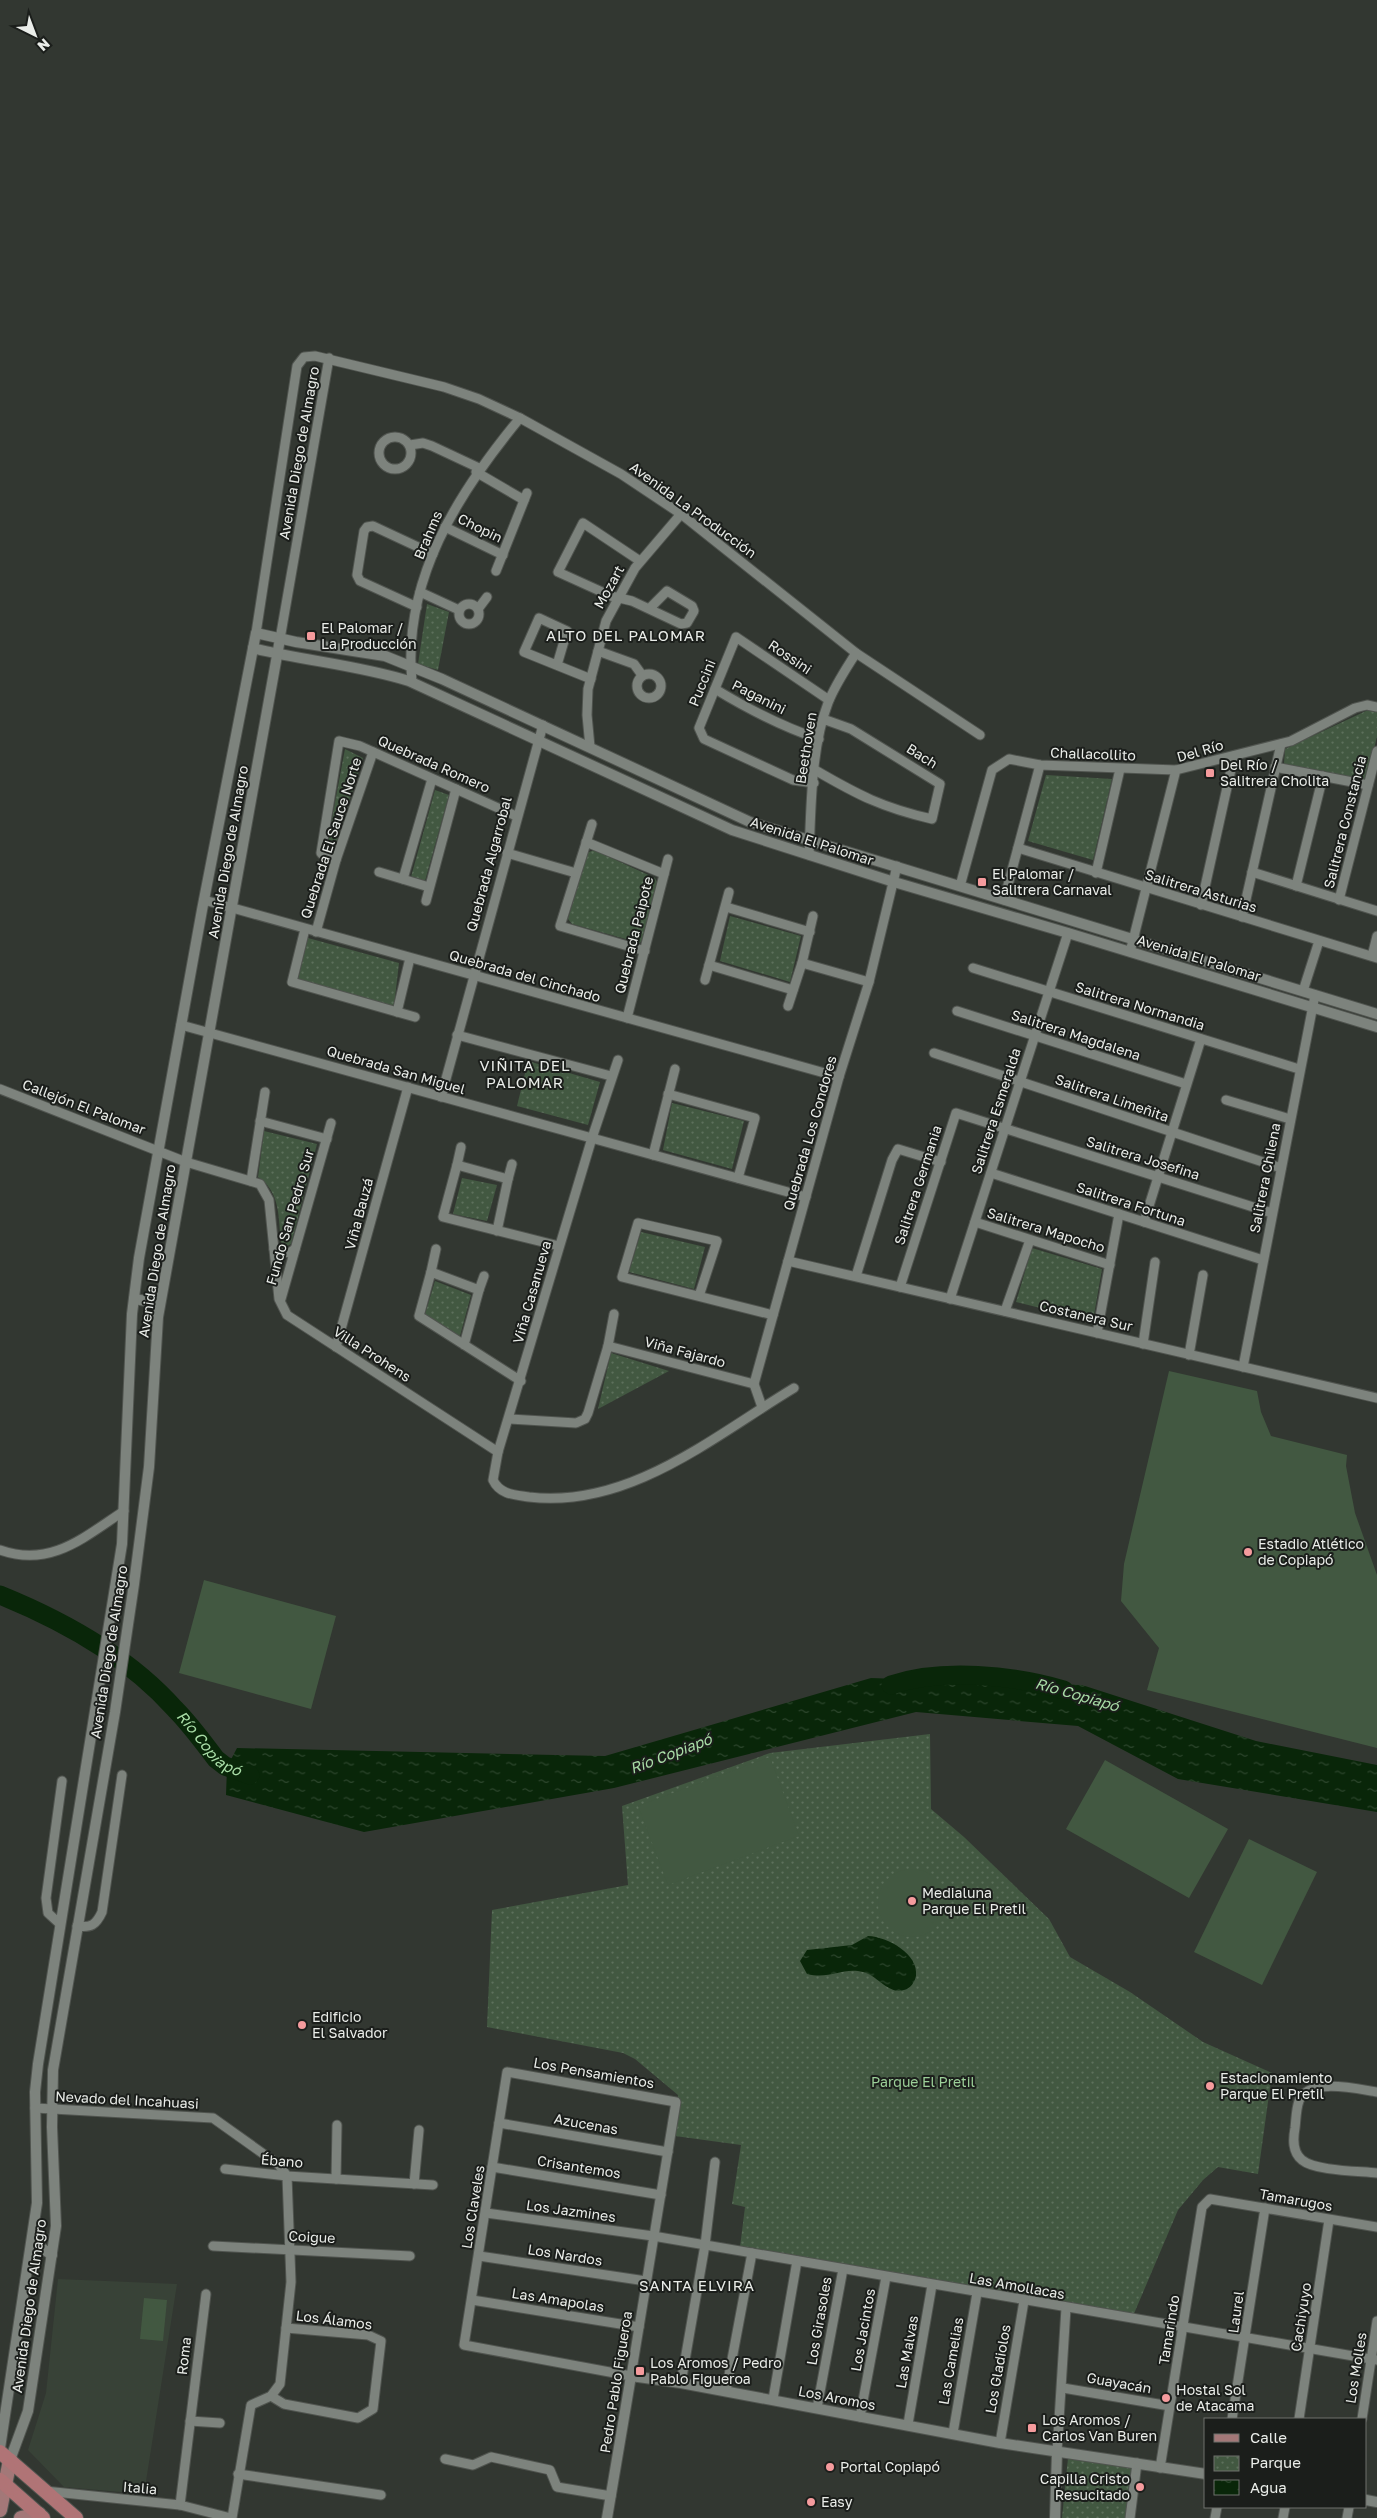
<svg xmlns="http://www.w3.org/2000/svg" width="1377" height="2518" font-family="'Golos Text',sans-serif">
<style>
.built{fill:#384237}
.park{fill:url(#park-dots)}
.pitch{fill:#425841}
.water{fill:url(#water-ripples)}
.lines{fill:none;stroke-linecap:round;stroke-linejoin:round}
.river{stroke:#092609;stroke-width:19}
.minor-casing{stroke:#50544f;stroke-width:11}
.tertiary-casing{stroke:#50544f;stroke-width:12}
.primary-casing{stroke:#50544f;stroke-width:16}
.trunk-casing{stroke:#50544f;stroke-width:16}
.minor{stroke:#7d837d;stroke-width:9}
.tertiary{stroke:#7d837d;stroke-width:10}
.primary{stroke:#a37878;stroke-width:14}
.trunk{stroke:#b07476;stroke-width:14}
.poi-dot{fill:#f59b9d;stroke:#1b1e1b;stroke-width:2}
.labels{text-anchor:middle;stroke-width:4;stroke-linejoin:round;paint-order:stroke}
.street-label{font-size:14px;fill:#eaede9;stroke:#1b1e1b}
.poi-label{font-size:14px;fill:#eaede9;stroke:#1b1e1b;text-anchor:start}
.park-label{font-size:14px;fill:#9cd099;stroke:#1b1e1b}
.neighbourhood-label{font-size:15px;letter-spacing:1px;fill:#eaede9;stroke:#1b1e1b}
.water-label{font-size:15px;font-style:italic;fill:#a8dca6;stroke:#1b1e1b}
</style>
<defs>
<pattern id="park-dots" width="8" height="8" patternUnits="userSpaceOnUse" patternTransform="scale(1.25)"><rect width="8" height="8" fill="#425841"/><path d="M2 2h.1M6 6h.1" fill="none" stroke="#5d705c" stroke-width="1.8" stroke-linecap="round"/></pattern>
<pattern id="water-ripples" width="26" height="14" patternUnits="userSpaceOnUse" patternTransform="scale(1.25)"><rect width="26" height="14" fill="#092609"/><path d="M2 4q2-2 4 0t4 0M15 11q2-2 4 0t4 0" fill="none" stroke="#2d462d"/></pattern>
</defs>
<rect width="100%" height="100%" fill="#323731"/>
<path class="built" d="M58,2279L177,2284L144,2494L64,2487L28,2450L46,2393Z"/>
<g class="park">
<path d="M427,604L449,612L438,670L418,664Z"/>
<path d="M1368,710L1377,712V736L1367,780L1284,764L1285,749Z"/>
<path d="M345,749L363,758L334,849L328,854L326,850Z"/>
<path d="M1046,775L1112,779L1093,860L1028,841Z"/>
<path d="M435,790L449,795L425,881L411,877Z"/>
<path d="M594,850L655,878L658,884L645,936L640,943L572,924L568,919L587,853Z"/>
<path d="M730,916L801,936L790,982L720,961Z"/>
<path d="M308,938L399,963L394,1006L298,979Z"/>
<path d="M528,1061L600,1082L588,1125L517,1106Z"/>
<path d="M672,1103L744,1121L732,1169L663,1150Z"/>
<path d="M264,1131L317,1144L291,1244L285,1247L281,1243C278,1218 281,1192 258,1177Z"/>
<path d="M462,1178L497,1185L487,1221L453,1214Z"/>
<path d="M641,1232L705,1247L694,1289L629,1272Z"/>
<path d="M1032,1248L1102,1269L1093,1321L1016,1302Z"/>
<path d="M435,1281L471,1295L460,1336L425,1314Z"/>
<path d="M611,1353L669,1371L598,1409Z"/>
<path d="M930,1734L931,1809L964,1837L1049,1919L1070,1957L1130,1992L1203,2042L1272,2073L1258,2174L1218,2167L1203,2180L1178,2210L1133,2316L740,2247L745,2207L732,2204L741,2145L675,2136L678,2095L635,2059L623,2053L487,2027L492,1910L628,1885L622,1806L770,1753Z"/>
<path d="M1068,2458L1135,2467L1128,2518H1062Z"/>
</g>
<g class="pitch">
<path d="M1169,1371L1257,1391L1261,1412L1271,1436L1347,1455L1346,1466L1355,1513L1377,1575V1748L1147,1690L1159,1648L1121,1601L1124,1564Z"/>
<path d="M204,1580L336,1616L311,1709L179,1673Z"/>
<path d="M770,1757L799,1836L668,1885L638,1806Z"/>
<path d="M1105,1760L1228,1829L1189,1898L1066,1829Z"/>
<path d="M1249,1839L1317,1872L1262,1985L1194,1952Z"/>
<circle cx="912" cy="1903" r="34"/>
<path d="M144,2298L167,2300L163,2341L140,2339Z"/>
</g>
<g class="water">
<path d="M871,1678L1082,1685L1256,1741L1377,1765V1812L1178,1779L1078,1726L916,1712L614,1788L364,1832L226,1795L227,1767L237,1748L605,1756Z"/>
<path d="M868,1936C888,1937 919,1954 916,1976C915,1981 912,1986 907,1989C889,1997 879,1976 863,1972C842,1967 830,1980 807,1974L800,1961L807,1950L852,1945Z"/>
</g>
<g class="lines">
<g class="river">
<path id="s1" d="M0,1595C64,1621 128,1656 175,1709C190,1724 203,1742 216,1759L225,1766L250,1775"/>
<path d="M891,1685C942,1668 1013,1675 1064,1690"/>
</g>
<defs>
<g id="minor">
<circle cx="395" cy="453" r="16"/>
<path d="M410,445L423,443L432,446L479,468"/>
<path d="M476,472L524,500"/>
<path d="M445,527L503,555"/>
<path d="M640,561L583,523L558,572L611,596L632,601L681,624L687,623L694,611L692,606L667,591L650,608"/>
<path d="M496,571L527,493"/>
<path d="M420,592L459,610"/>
<circle cx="469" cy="614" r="10"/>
<path d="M417,607L360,581L357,575L364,531L367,527L373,526L433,554"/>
<path d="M478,609L487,597"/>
<path d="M256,633L297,366L304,357L315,356L444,387L479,399L520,418L621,474L681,514L856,653L980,735"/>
<path d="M280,639L329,358"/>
<path d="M598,651L634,664L642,675"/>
<path d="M557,665L567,631L539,618L524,652L591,679"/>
<circle cx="649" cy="686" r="12"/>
<path d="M412,682C402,580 458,493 520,418"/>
<path d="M715,689C748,709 783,727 819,739"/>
<path d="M590,747L587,715L588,689L606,621L635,568L681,514"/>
<path d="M1275,767L1368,785"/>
<path d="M815,770C858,795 883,808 932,819L940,784L851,729L823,719"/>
<path d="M814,783L793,780L704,739L699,728L736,637L829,700"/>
<path d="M592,824L560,926L645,951"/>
<path d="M586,842L664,874"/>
<path d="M1018,848L1377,958"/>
<path d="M507,853L576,873"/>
<path d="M809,855C811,808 811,747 828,703C835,685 846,669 856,653"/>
<path d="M336,860L325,857L321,853L339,741L360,746L516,816"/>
<path d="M379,872L429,887"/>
<path d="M1252,872L1377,911"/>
<path d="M1096,873L1120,769"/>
<path d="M403,879L432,779"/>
<path d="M960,886L992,770L1009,759L1040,765L1176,770"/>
<path d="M1296,886L1323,776"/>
<path d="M204,900L839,1077"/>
<path d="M1004,900L1040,765"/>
<path d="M1339,900L1377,751"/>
<path d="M426,901L456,789"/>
<path d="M1201,905L1234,756"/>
<path d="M726,907L810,932"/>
<path d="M1242,917L1281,744"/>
<path d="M305,929L292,982L415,1017"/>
<path d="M316,932L336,860L373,752"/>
<path d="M1130,952L1176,770L1291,741L1355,708L1367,705L1377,707"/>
<path d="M1372,956L1377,936"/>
<path d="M802,963L869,982"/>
<path d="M709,965L793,990"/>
<path d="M973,968L1299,1069"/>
<path d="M705,980L729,892"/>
<path d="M1303,991L1319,941"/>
<path d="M788,1006L802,963L813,916"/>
<path d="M957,1011L1186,1084"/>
<path d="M397,1012L410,958"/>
<path d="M627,1018L668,859"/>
<path d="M181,1025L806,1197"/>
<path d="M457,1035L611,1076"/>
<path d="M934,1053L1281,1168"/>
<path d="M618,1060L592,1138L498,1452L493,1480C500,1495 516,1495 529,1497C629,1509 714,1436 794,1388"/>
<path d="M0,1089L186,1162L260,1184L269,1200L279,1299L287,1315L498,1452"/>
<path d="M668,1094L755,1118L738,1178"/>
<path d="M441,1097L543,725"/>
<path d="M1226,1100L1290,1119"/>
<path d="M260,1121L327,1139"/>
<path d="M653,1155L675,1069"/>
<path d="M457,1165L461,1147"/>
<path d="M991,1173L1263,1260"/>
<path d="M508,1179L512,1164"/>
<path d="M251,1181L265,1092"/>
<path d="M975,1222L1110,1265"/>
<path d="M1144,1222L1201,1039"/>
<path d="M497,1231L508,1179L457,1165L443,1217L559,1246"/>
<path d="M274,1249L289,1253L295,1249"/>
<path d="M788,1261L1377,1398"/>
<path d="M431,1272L436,1249"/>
<path d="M856,1276L892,1160L898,1149L941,1162"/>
<path d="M900,1287L956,1113L1272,1213"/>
<path d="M479,1290L484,1276"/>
<path d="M699,1296L717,1241L638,1223L622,1277L773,1315"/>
<path d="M281,1299L331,1123"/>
<path d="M950,1299L1068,933"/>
<path d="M1005,1311L1030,1240"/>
<path d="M1097,1333L1119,1214"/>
<path d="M1143,1344L1155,1262"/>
<path d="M464,1345L479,1290L431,1272L419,1316L521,1381"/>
<path d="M608,1346L614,1314"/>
<path d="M336,1347L408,1087"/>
<path d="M1189,1355L1203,1275"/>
<path d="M1243,1367L1315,995"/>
<path d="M762,1407L754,1384L839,1077L869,982L897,866"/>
<path d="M510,1419L576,1423L585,1419L588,1413L608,1346L754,1384"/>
<path d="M0,1550C51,1568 84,1537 124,1511"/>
<path d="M60,1924L48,1913L46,1898L62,1781"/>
<path d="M77,1926C91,1928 96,1925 102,1912L122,1775"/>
<path d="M507,2072L676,2102L631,2376L464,2345Z"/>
<path d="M1377,2092C1357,2089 1308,2077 1299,2101C1296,2109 1296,2120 1295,2128C1293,2139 1292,2152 1302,2160C1315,2171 1359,2171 1377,2173"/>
<path d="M35,2108L213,2118L279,2165L287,2176L291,2282L280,2384L271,2396L251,2405L232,2518"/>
<path d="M499,2123L668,2152"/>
<path d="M492,2167L661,2195"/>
<path d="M225,2169L287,2176L433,2185"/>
<path d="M336,2179L337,2125"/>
<path d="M414,2184L419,2130"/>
<path d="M486,2213L653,2236L1377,2360"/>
<path d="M213,2246L410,2256"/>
<path d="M479,2256L646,2281"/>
<path d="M472,2300L639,2327"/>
<path d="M681,2383L705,2245L715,2162"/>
<path d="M1063,2388L1170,2406"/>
<path d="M726,2391L752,2253"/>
<path d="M271,2396L284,2404L358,2418L373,2409L381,2341L368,2335L286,2328"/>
<path d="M773,2399L797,2261"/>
<path d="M817,2408L843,2269"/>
<path d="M860,2417L886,2277"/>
<path d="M1232,2419L1265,2208"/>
<path d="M1299,2419L1329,2220"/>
<path d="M1362,2419L1377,2321"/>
<path d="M190,2421L220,2423"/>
<path d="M908,2424L932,2285"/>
<path d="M953,2433L977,2293"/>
<path d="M1000,2443L1024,2301"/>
<path d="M1057,2452L1066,2308"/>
<path d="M445,2459L473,2465L491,2457L550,2470L557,2487L611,2496"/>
<path d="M1160,2468L1202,2207L1210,2199L1377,2227"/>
<path d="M238,2474L381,2495"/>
<path d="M45,2491L180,2505L231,2518"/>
<path d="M180,2505L206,2294"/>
<path d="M1130,2518L1137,2463"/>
<path d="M1215,2518L1217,2507"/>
<path d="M1283,2518L1285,2507"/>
<path d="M1347,2518L1349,2507"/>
</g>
<g id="tertiary">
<path d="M253,648C305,661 358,665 409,681L732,830L894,882L1068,933L1377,1027"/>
<path d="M134,1299L160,1303"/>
<path d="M31,2246L43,2249L52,2255"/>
<path d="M0,2448L37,2203L35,2092L38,2064L122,1544L132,1314L139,1258L202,910L256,633L296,642L385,656L442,679L750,822L1377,1014"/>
<path d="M10,2460L28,2411L56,2226L52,2127L53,2070L115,1712L134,1584L149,1467L158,1317L280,639"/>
<path d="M1366,2500L1377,2502"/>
<path d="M607,2518L631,2376L681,2383L1000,2443L1206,2474"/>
<path d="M1055,2518L1057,2452"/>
</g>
<g id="primary">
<path d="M0,2510L10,2460"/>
<path d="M21,2518L39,2514"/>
</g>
<g id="trunk">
<path d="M0,2452L76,2518"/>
<path d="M0,2480L43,2518"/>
</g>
</defs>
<use href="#minor" class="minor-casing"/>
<use href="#tertiary" class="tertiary-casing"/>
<use href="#primary" class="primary-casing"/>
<use href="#trunk" class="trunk-casing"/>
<use href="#minor" class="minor"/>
<use href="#tertiary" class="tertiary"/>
<use href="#primary" class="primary"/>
<use href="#trunk" class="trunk"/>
</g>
<g class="poi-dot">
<rect x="306" y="631" width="10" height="10" rx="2.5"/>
<rect x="1205" y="768" width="10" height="10" rx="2.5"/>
<rect x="977" y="877" width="10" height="10" rx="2.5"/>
<circle cx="1248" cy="1552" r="5"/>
<circle cx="912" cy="1901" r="5"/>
<circle cx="302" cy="2025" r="5"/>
<circle cx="1210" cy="2086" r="5"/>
<rect x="635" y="2366" width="10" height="10" rx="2.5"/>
<circle cx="1166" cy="2398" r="5"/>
<rect x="1027" y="2423" width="10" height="10" rx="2.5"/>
<circle cx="830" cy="2467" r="5"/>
<circle cx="1140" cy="2487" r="5"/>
<circle cx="811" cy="2502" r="5"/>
</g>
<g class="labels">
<g class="street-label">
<text transform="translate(299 453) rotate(-80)" y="5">Avenida Diego de Almagro</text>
<text transform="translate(693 510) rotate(36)" y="5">Avenida La Producción</text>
<text transform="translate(480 528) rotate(26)" y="5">Chopin</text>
<text transform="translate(428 535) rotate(-67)" y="5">Brahms</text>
<text transform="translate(609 587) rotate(-61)" y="5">Mozart</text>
<text transform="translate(790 657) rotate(34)" y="5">Rossini</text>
<text transform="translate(702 683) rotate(-68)" y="5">Puccini</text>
<text transform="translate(759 697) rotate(27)" y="5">Paganini</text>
<text transform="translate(806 748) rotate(-81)" y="5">Beethoven</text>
<text transform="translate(1200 751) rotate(-16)" y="5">Del Río</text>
<text transform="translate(1093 754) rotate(2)" y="5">Challacollito</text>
<text transform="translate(922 756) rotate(32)" y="5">Bach</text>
<text transform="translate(434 764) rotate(24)" y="5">Quebrada Romero</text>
<text transform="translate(1345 822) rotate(-76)" y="5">Salitrera Constancia</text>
<text transform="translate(331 838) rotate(-72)" y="5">Quebrada El Sauce Norte</text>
<text transform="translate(812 841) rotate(18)" y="5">Avenida El Palomar</text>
<text transform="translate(228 852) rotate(-80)" y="5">Avenida Diego de Almagro</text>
<text transform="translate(489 864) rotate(-75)" y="5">Quebrada Algarrobal</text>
<text transform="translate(1201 891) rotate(17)" y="5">Salitrera Asturias</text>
<text transform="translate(634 935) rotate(-76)" y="5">Quebrada Paipote</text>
<text transform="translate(1199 958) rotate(17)" y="5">Avenida El Palomar</text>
<text transform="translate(525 976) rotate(16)" y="5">Quebrada del Cinchado</text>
<text transform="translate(1140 1006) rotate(17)" y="5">Salitrera Normandia</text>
<text transform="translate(1076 1035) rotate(18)" y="5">Salitrera Magdalena</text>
<text transform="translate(396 1070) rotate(16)" y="5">Quebrada San Miguel</text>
<text transform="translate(1112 1098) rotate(19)" y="5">Salitrera Limeñita</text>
<text transform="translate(84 1107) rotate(21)" y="5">Callejón El Palomar</text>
<text transform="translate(996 1111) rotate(-72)" y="5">Salitrera Esmeralda</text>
<text transform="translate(810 1133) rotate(-74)" y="5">Quebrada Los Condores</text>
<text transform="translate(1143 1158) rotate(17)" y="5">Salitrera Josefina</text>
<text transform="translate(1265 1178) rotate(-79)" y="5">Salitrera Chilena</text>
<text transform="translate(918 1185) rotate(-72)" y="5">Salitrera Germania</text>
<text transform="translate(1131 1204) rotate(18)" y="5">Salitrera Fortuna</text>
<text transform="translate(359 1214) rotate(-75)" y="5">Viña Bauzá</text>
<text transform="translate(290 1217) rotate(-74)" y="5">Fundo San Pedro Sur</text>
<text transform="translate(1046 1230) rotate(17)" y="5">Salitrera Mapocho</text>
<text transform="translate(157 1251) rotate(-81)" y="5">Avenida Diego de Almagro</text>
<text transform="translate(532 1292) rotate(-74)" y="5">Viña Casanueva</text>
<text transform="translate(1086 1316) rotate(13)" y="5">Costanera Sur</text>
<text transform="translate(685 1352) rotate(15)" y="5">Viña Fajardo</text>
<text transform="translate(372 1354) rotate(33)" y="5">Villa Prohens</text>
<text transform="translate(109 1652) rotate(-81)" y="5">Avenida Diego de Almagro</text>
<text transform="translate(594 2073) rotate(10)" y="5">Los Pensamientos</text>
<text transform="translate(127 2100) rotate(3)" y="5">Nevado del Incahuasi</text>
<text transform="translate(586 2124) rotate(10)" y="5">Azucenas</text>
<text transform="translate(282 2161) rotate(5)" y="5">Ébano</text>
<text transform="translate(579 2167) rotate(9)" y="5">Crisantemos</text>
<text transform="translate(1296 2200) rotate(10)" y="5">Tamarugos</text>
<text transform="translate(473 2207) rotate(-81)" y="5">Los Claveles</text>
<text transform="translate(571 2211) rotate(8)" y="5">Los Jazmines</text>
<text transform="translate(312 2237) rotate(3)" y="5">Coigue</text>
<text transform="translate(565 2255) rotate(9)" y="5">Los Nardos</text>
<text transform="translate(1017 2286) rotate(10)" y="5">Las Amollacas</text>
<text transform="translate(558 2300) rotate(9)" y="5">Las Amapolas</text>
<text transform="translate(29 2306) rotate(-82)" y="5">Avenida Diego de Almagro</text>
<text transform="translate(1236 2312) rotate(-82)" y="5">Laurel</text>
<text transform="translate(1301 2317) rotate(-81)" y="5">Cachiyuyo</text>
<text transform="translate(334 2320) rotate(7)" y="5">Los Álamos</text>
<text transform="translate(819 2321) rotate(-80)" y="5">Los Girasoles</text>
<text transform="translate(863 2330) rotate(-80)" y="5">Los Jacintos</text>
<text transform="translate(1169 2330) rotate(-81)" y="5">Tamarindo</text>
<text transform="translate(907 2352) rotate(-80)" y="5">Las Malvas</text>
<text transform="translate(184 2356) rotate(-83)" y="5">Roma</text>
<text transform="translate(951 2361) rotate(-80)" y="5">Las Camelias</text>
<text transform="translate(1356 2368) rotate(-81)" y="5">Los Molles</text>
<text transform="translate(998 2369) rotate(-80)" y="5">Los Gladiolos</text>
<text transform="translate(616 2382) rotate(-81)" y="5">Pedro Pablo Figueroa</text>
<text transform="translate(1119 2383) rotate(10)" y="5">Guayacán</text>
<text transform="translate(837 2398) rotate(11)" y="5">Los Aromos</text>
<text transform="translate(140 2488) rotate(5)" y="5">Italia</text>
</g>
<g class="poi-label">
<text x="321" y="633">El Palomar /<tspan x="321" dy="16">La Producción</tspan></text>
<text x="1220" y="770">Del Río /<tspan x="1220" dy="16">Salitrera Cholita</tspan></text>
<text x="992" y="879">El Palomar /<tspan x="992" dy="16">Salitrera Carnaval</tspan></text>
<text x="1258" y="1549">Estadio Atlético<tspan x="1258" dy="16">de Copiapó</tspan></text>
<text x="922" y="1898">Medialuna<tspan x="922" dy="16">Parque El Pretil</tspan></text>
<text x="312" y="2022">Edificio<tspan x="312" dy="16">El Salvador</tspan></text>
<text x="1220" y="2083">Estacionamiento<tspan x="1220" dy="16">Parque El Pretil</tspan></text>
<text x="650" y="2368">Los Aromos / Pedro<tspan x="650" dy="16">Pablo Figueroa</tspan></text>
<text x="1176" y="2395">Hostal Sol<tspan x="1176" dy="16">de Atacama</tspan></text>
<text x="1042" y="2425">Los Aromos /<tspan x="1042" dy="16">Carlos Van Buren</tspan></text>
<text x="840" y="2472">Portal Copiapó</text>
<text x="1130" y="2484" text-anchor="end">Capilla Cristo<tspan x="1130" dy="16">Resucitado</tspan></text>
<text x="821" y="2507">Easy</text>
</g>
<g class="park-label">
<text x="923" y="2087">Parque El Pretil</text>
</g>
<g class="neighbourhood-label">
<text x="626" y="641">ALTO DEL PALOMAR</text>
<text x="525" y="1071">VIÑITA DEL<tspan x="525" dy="17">PALOMAR</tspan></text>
<text x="697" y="2291">SANTA ELVIRA</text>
</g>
<g class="water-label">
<text transform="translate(1077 1695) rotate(16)" y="5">Río Copiapó</text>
<text dy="5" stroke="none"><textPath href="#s1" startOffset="260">Río Copiapó</textPath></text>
<text transform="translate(671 1754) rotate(-21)" y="5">Río Copiapó</text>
</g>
</g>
<rect x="1204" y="2418" width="162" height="90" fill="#1b1e1b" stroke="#6e716d"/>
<rect x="1214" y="2434" width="25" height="8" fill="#a37878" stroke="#6e716d"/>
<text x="1250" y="2443" font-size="15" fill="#eaede9">Calle</text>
<rect x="1214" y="2456" width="25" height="15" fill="url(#park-dots)" stroke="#6e716d"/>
<text x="1250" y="2468" font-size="15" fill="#eaede9">Parque</text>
<rect x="1214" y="2480" width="25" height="15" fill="url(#water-ripples)" stroke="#6e716d"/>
<text x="1250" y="2493" font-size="15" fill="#eaede9">Agua</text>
<g transform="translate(35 35) rotate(138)" stroke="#1b1e1b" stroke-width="4" paint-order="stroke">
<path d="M0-4L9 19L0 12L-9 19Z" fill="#eaede9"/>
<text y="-8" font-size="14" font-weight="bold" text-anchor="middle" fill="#eaede9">N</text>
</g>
</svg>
